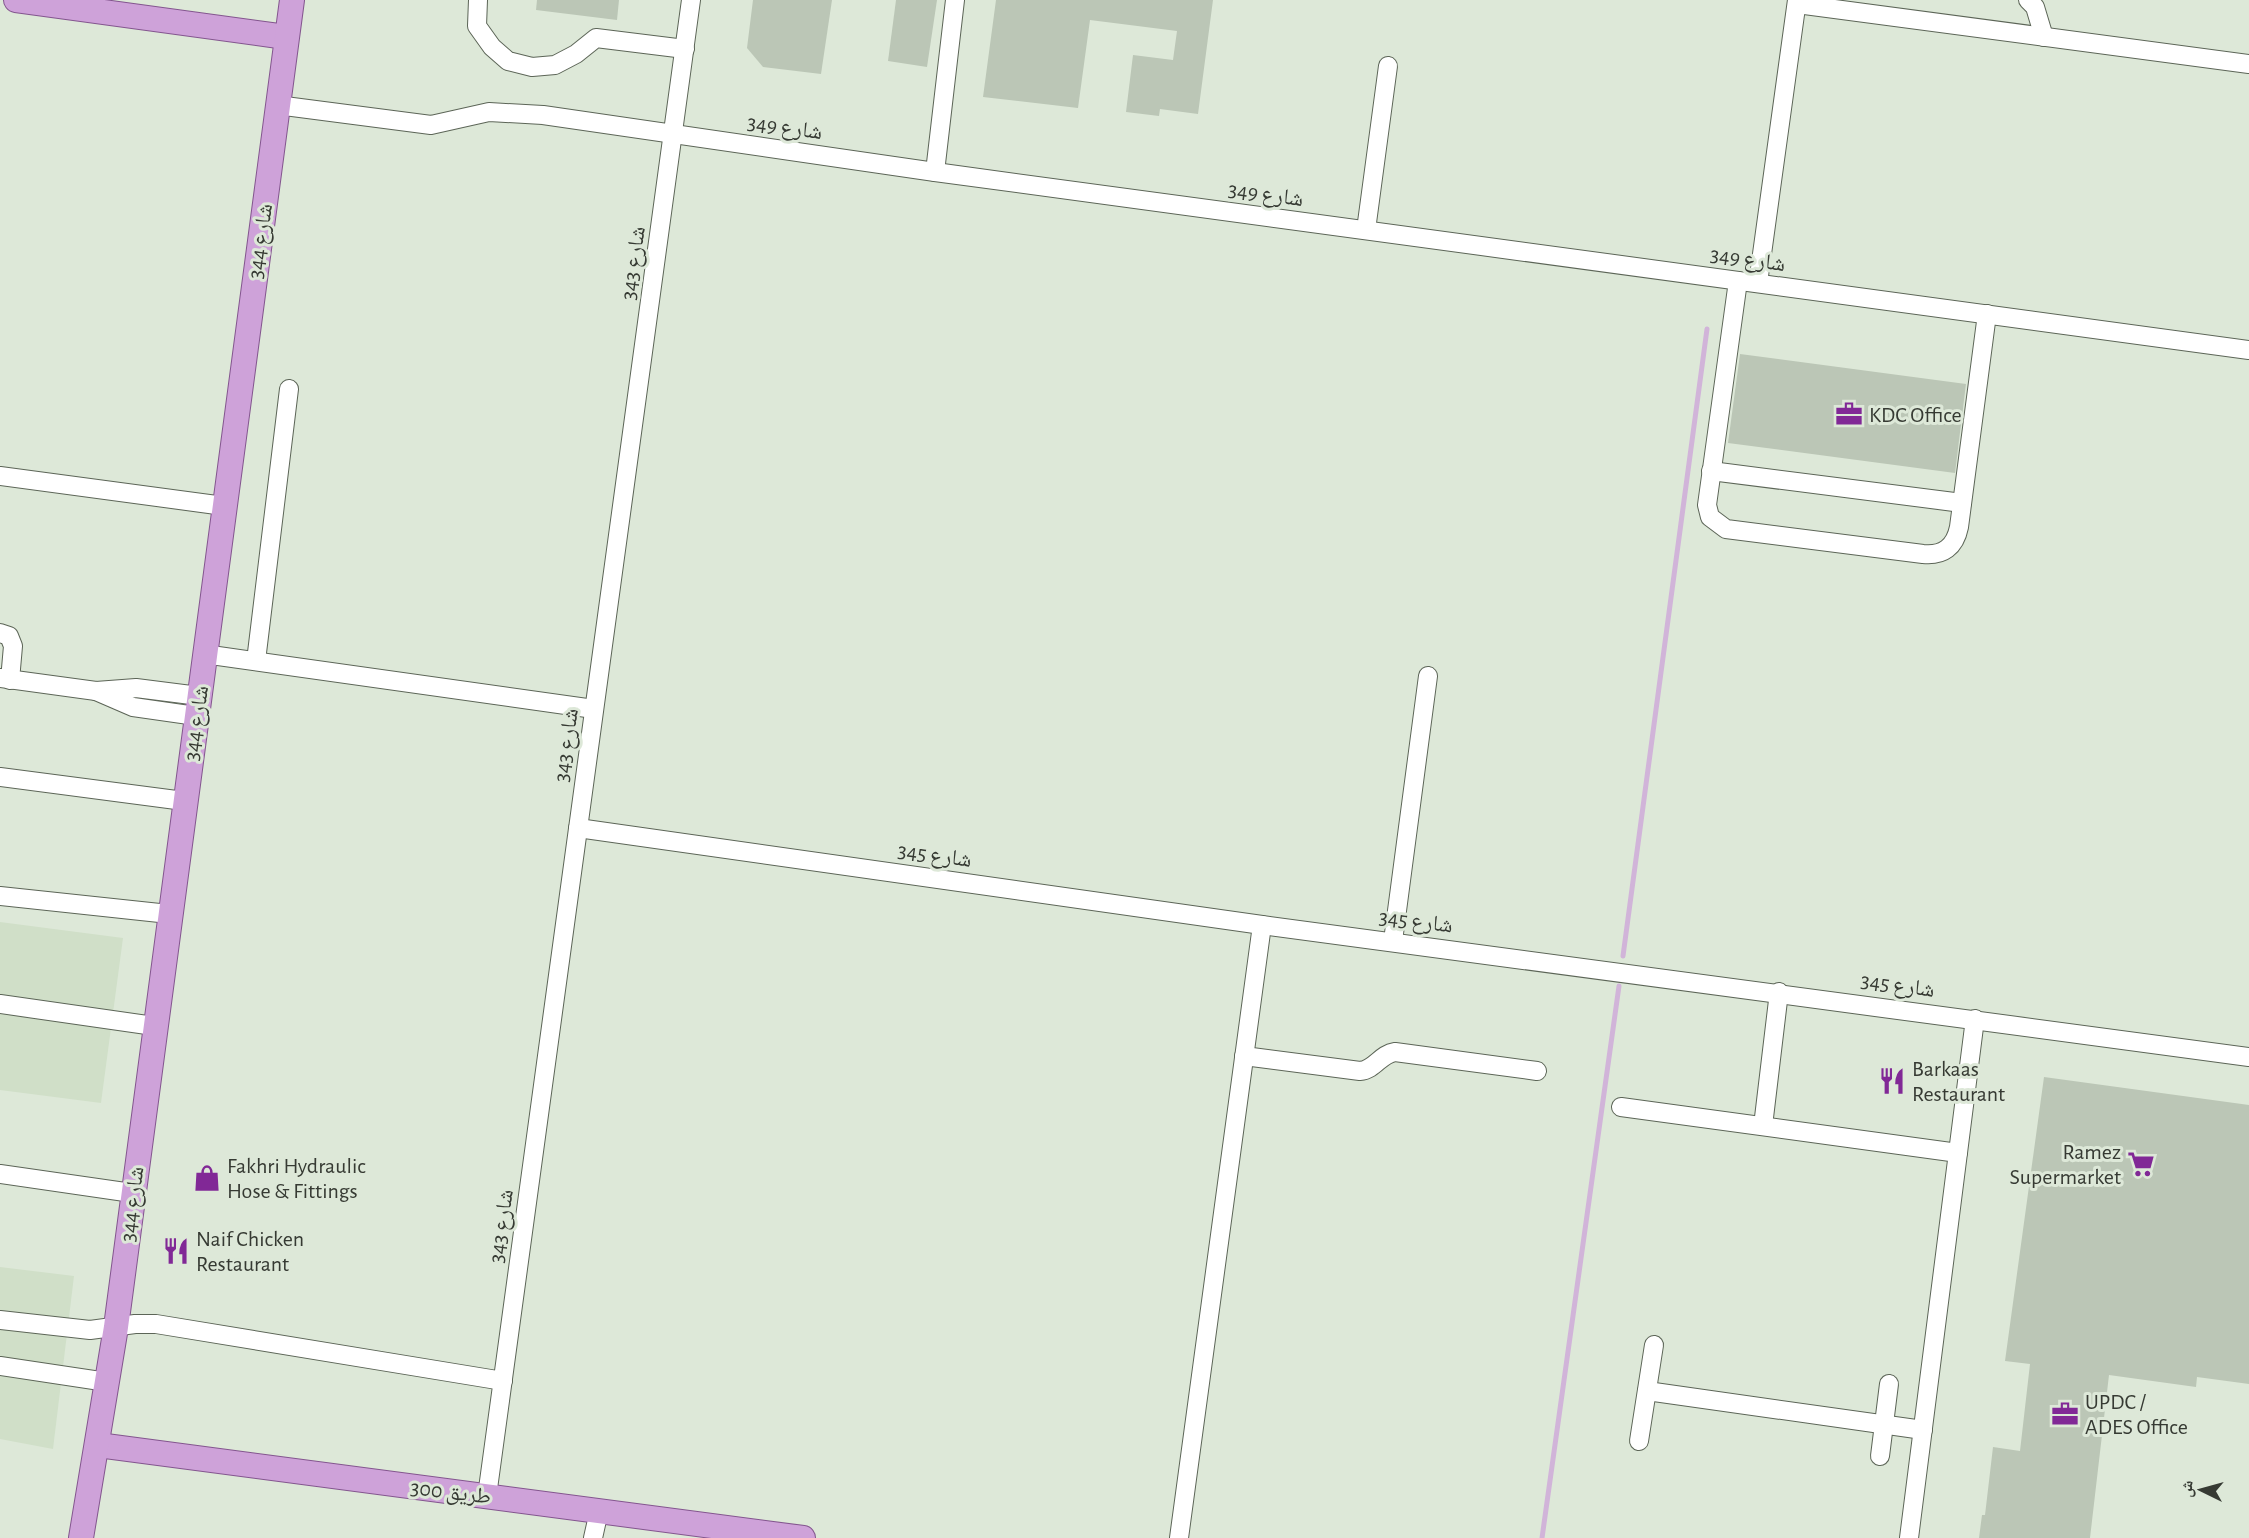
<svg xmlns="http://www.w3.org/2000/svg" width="2249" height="1538" font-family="'Alegreya Sans','Noto Naskh Arabic',sans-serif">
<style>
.built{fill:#d0dfc8}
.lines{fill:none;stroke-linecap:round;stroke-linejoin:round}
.stream{stroke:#d1b4d9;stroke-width:5}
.building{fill:#bbc6b6}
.minor-casing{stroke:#5c6557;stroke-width:20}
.major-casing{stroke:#83558e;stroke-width:26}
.minor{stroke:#fff;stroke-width:18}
.major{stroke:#cea2d9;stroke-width:24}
.labels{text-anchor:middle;stroke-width:6;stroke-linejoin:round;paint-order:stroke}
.street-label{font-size:22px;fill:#363a33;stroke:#dde8d8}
.poi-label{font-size:22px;fill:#363a33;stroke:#dde8d8;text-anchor:start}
</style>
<rect width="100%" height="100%" fill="#dde8d8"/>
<g class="built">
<path d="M0,922L123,938L101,1103L0,1090Z"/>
<path d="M0,1267L74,1276L53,1449L0,1439Z"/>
</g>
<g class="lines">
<g class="stream">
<path d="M1623,956L1707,329"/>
<path d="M1542,1538L1619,986"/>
</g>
</g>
<g class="building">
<path d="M537,0H619L617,20L536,10Z"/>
<path d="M753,0H832L821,74L763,67L747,48Z"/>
<path d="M896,0H937L927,67L888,61Z"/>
<path d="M996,0H1213L1198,114L1160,109L1159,116L1126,112L1133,55L1173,60L1177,31L1090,20L1078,108L983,97Z"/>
<path d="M1740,354L1966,384L1955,473L1728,443Z"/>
<path d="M2044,1077L2249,1105V1384L2197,1377L2196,1387L2109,1375L2090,1538H1979L1982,1515H1985L1993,1447L2020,1451L2030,1364L2005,1361Z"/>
</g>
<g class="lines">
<defs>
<g id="minor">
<path d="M478,0L477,26L492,47L508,61L532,67L555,65L576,54L596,38L685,49"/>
<path d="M2028,0L2035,7L2044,37"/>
<path d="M1797,4L2249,64"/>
<path d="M277,105L431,125L489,112L543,115L935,172L2249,350"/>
<path d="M935,172L955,0"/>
<path d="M1366,230L1388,66"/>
<path d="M1738,281L1707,505L1710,517L1726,529L1923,554C1943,556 1955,547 1959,527L1987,314"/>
<path d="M1758,283L1797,0"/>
<path d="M1711,471L1962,503"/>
<path d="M0,476L224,506"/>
<path d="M0,633L9,636L13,646L10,680"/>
<path d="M204,654L594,709"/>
<path d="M256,661L289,389"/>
<path d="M0,678L96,691L136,688L199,696"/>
<path d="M96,691L133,707L196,716"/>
<path d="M0,777L184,801"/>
<path d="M578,828L1262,925L2249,1057"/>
<path d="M0,896L169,914"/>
<path d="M1393,941L1428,676"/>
<path d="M0,1004L154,1026"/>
<path d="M1244,1056L1360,1071C1375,1070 1380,1054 1395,1052L1537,1071"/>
<path d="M1621,1107L1958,1153"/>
<path d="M1763,1126L1779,992"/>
<path d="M0,1174L132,1193"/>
<path d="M0,1320L90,1330L135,1324H156L503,1381"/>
<path d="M0,1366L107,1382"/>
<path d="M1647,1391L1923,1430"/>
<path d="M1639,1441L1654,1345"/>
<path d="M1880,1456L1889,1384"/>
<path d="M487,1496L691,0"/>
<path d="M593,1538L599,1511"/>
<path d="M1179,1538L1262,925"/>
<path d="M1909,1538L1975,1019"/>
</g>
<g id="major">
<path d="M16,0L286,37"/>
<path d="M98,1445L803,1538"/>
<path d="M81,1538L116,1327L292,0"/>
</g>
</defs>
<use href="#minor" class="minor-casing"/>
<use href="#major" class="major-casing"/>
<use href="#minor" class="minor"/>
<use href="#major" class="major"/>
</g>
<defs>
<symbol id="office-bare" viewBox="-9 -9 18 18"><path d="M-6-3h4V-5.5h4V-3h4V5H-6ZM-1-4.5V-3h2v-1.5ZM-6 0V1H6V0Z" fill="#812896" stroke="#dde8d8" stroke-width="2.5" paint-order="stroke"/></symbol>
<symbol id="restaurant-bare" viewBox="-9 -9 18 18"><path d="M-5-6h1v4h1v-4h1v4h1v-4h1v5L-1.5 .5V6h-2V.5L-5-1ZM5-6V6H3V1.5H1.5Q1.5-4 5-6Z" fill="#812896" stroke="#dde8d8" stroke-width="2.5" paint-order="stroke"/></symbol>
<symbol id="supermarket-bare" viewBox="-9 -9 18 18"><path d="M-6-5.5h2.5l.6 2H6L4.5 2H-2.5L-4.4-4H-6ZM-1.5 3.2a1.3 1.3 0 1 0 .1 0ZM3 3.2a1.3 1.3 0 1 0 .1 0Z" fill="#812896" stroke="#dde8d8" stroke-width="2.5" paint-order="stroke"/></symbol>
<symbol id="shop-bare" viewBox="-9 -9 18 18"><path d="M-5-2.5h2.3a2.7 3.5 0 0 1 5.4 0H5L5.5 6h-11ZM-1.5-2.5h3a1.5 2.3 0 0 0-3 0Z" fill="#812896" stroke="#dde8d8" stroke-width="2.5" paint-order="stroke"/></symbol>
</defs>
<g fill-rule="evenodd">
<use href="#office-bare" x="1830" y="395" width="38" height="38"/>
<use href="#restaurant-bare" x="1873" y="1062" width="38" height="38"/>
<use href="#supermarket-bare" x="2122" y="1145" width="38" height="38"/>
<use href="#shop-bare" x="188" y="1159" width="38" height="38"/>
<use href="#restaurant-bare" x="157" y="1232" width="38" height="38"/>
<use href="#office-bare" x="2046" y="1395" width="38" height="38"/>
</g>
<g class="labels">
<g class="street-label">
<text transform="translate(785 126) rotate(8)" y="8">شارع 349</text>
<text transform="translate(1266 193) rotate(8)" y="8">شارع 349</text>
<text transform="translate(259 241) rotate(-82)" y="8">شارع 344</text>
<text transform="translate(1748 258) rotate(8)" y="8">شارع 349</text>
<text transform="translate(632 263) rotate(-82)" y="8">شارع 343</text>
<text transform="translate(195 723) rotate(-82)" y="8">شارع 344</text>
<text transform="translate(565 745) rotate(-82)" y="8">شارع 343</text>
<text transform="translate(935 854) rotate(8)" y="8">شارع 345</text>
<text transform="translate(1416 920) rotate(7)" y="8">شارع 345</text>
<text transform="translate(1898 984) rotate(8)" y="8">شارع 345</text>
<text transform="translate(131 1204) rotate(-83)" y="8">شارع 344</text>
<text transform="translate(500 1226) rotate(-82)" y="8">شارع 343</text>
<text transform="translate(451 1491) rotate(7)" y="8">طريق 300</text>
</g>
<g class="poi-label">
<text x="1869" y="422">KDC Office</text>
<text x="1912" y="1076">Barkaas<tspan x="1912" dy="25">Restaurant</tspan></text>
<text x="2121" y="1159" text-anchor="end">Ramez<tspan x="2121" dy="25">Supermarket</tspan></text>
<text x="227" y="1173">Fakhri Hydraulic<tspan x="227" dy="25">Hose &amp; Fittings</tspan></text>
<text x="196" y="1246">Naif Chicken<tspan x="196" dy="25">Restaurant</tspan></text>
<text x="2085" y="1409">UPDC /<tspan x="2085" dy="25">ADES Office</tspan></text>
</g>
</g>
<g transform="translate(2201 1490) rotate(275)" stroke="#dde8d8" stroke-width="4.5" paint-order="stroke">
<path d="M0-4.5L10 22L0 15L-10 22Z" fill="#363a33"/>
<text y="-9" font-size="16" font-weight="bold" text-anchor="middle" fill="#363a33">ش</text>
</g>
</svg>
